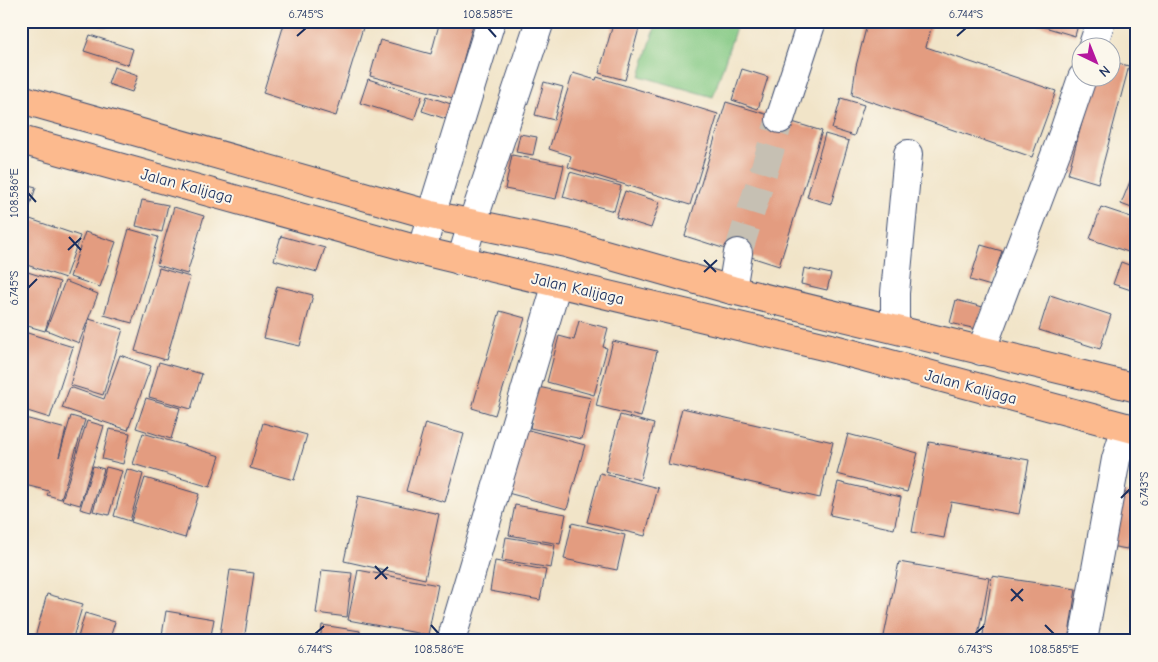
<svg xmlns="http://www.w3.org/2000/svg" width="1158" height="662" font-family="'Comic Neue',sans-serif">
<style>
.green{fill:#84c984;stroke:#507c71}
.building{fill:#e39c80}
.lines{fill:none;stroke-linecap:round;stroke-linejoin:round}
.minor-tunnel{stroke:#c6c0b3;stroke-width:28;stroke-dasharray:28 14;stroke-linecap:butt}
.minor-casing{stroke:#3b4a6e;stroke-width:30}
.highway-casing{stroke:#3b4a6e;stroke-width:30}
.minor{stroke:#fff;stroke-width:28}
.highway{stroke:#fcba8e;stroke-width:28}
.ticks{fill:none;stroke:#1b2f5e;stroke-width:2}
.labels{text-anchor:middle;stroke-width:4;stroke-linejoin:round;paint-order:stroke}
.street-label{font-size:16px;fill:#1b2f5e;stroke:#fbf7ec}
.neatline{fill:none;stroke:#1b2f5e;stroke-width:2}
.ticks-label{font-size:12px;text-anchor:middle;fill:#1b2f5e}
</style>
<rect width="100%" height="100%" fill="#fbf7ec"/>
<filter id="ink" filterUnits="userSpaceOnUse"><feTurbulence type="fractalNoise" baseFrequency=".02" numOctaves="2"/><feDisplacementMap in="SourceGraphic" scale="10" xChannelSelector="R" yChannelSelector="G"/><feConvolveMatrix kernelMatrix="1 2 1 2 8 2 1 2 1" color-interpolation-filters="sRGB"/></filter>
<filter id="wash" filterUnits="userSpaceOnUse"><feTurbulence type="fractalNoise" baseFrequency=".0096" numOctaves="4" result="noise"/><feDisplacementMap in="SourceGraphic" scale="20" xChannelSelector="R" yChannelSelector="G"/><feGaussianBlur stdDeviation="1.12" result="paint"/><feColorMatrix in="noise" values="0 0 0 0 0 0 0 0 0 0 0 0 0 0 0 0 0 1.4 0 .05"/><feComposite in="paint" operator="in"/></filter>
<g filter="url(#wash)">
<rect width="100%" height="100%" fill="#f1e4c8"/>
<path class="green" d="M657,21H738L713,97L640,76Z"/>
<g id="blocks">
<g class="building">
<path d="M86,21H109L106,28Z"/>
<path d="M285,21H365L336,116L263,93Z"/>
<path d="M440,21H474L453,98L370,76L380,40L431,54Z"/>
<path d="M614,21H641L625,80L599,73Z"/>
<path d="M868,21H933L926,47L1056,91L1032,157L852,95L856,66Z"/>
<path d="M1032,21H1079L1075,36L1031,23Z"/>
<path d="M90,35L133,49L128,65L84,51Z"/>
<path d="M1110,61L1129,66L1098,183L1068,174L1094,78H1110Z"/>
<path d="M114,67L138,75L132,92L108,84Z"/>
<path d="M742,69L768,77L758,109L732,100Z"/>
<path d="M573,73L596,80L597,77L718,114L690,205L568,167L571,156L549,149Z"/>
<path d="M368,79L422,96L414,120L360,103Z"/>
<path d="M544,82L563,87L554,120L535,115Z"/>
<path d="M427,96L451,104L446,119L422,111Z"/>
<path d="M841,98L864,105L854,136L832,129Z"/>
<path d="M726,102L822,131L779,266L685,236Z"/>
<path d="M520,134L537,137L533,155L516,152Z"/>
<path d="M825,134L849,141L831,204L807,197Z"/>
<path d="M512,155L564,165L556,199L505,189Z"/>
<path d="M1137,164V210L1121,204Z"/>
<path d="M570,172L621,186L614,211L563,197Z"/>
<path d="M21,183L36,187L23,227L21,226Z"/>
<path d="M625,191L660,202L651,228L616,217Z"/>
<path d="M142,200L168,205L162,232L136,226Z"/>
<path d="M174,207L204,216L187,274L157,265Z"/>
<path d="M1101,207L1137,219V255L1090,239Z"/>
<path d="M30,219L80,236L65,278L21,263V242Z"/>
<path d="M129,229L158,237L132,323L104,315Z"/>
<path d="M85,232L116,242L100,287L70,277Z"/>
<path d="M281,236L325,248L317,272L274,260Z"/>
<path d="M981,245L1002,251L991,286L970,280Z"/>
<path d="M1121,262L1137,268V292L1113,284Z"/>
<path d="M159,268L190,277L166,360L135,351Z"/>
<path d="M804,268L831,274L827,290L801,284Z"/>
<path d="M21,270L60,282L45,331L21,324Z"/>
<path d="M65,281L98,294L79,343L46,330Z"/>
<path d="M277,286L313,295L300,346L264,338Z"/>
<path d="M1050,295L1111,315L1100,349L1039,330Z"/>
<path d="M956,300L983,307L977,329L950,323Z"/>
<path d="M500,311L525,318L495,415L472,408Z"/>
<path d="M89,319L123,329L103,395L70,385Z"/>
<path d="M579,321L608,328L603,347L607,348L594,395L547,382L559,336L574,340Z"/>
<path d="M21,331L73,347L50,418L21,409Z"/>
<path d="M613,341L657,351L641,417L596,406Z"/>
<path d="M120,355L151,366L128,430L62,408L70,387L104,399Z"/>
<path d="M159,362L202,374L191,409L149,397Z"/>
<path d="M538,387L591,398L582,439L530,428Z"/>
<path d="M146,398L180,408L171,439L136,428Z"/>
<path d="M682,408L833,442L820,498L668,464Z"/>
<path d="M620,415L654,424L640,480L605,471Z"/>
<path d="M71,416L85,420L61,499L47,495L49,491L21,484V417L66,429L59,457Z"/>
<path d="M87,421L104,426L80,505L62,500Z"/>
<path d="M263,423L307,435L294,480L250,468Z"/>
<path d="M425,423L464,434L445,502L406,491Z"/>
<path d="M521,428L585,445L567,509L504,492Z"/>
<path d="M109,429L130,433L123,464L102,459Z"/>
<path d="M143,433L220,456L210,487L133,464Z"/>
<path d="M848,434L918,453L907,492L837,474Z"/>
<path d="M929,442L1029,460L1019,514L951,502L944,538L912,532Z"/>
<path d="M93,466L104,469L91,512L80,509Z"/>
<path d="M106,467L122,471L109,515L93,511Z"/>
<path d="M127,469L143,474L130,521L114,516Z"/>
<path d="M600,473L658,488L645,536L587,522Z"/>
<path d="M145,478L199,494L185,538L131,522Z"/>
<path d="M838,482L901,497L894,529L830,515Z"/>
<path d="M1122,492L1137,496V506L1127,549L1110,546Z"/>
<path d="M358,496L439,514L425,579L344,561Z"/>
<path d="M515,505L566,514L560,544L509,535Z"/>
<path d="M572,523L625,535L617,570L564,559Z"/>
<path d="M506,537L555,545L551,568L502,560Z"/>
<path d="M495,561L546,570L540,600L490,591Z"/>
<path d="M899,562L989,578L977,641H883Z"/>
<path d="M230,570L254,573L244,641H219Z"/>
<path d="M322,570L352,573L347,617L316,613Z"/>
<path d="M358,570L438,585L428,635L348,620Z"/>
<path d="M992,576L1076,589L1068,641H982Z"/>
<path d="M47,594L83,604L72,641H34Z"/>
<path d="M166,611L214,619L210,641H161Z"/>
<path d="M85,613L115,622L109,641H77Z"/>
<path d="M322,625L360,631L359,641H320Z"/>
</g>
</g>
</g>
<g filter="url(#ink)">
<use href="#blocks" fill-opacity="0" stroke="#3b4a6e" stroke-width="1"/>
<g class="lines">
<path class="minor-tunnel" d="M738,253L780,119"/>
<defs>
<g id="minor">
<path d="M1092,48L1101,21"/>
<path d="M780,119L812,21"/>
<path d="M422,251L431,215L491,21"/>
<path d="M461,261L472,224L540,21"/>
<path d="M732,290L738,253"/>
<path d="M895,329V293L908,154"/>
<path d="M981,351L1063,134L1082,78"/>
<path d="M451,641L557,283"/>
<path d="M1083,641L1116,459L1126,427"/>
</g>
<g id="highway">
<path d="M21,99L431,215L566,243L732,290L1137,388"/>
<path d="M21,140L422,251L827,347L1137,430"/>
</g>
</defs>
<use href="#minor" class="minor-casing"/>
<use href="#highway" class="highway-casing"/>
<use href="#minor" class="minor"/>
<use href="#highway" class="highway"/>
</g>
</g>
<path class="ticks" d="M488,28L496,37M297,36L306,28M957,36L966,28M28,193L36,202M69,237L81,250M68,250L81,238M704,260L716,272M704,272L717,260M28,288L37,279M1121,498L1130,489M375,566L387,579M375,579L388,567M1011,589L1023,601M1011,601L1023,589M431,625L439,634M1045,625L1054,634M315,634L324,626M975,634L984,626"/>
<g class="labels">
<g class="street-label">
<text transform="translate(187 185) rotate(15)" y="6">Jalan Kalijaga</text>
<text transform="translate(578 288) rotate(13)" y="6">Jalan Kalijaga</text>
<text transform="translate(971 386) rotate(15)" y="6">Jalan Kalijaga</text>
</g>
</g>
<rect width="1158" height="662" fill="none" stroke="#fbf7ec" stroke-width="55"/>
<g transform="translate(1096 62) rotate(137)"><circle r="24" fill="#fbf7ec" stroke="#a1a7b3"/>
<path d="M0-4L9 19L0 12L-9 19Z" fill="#b5179e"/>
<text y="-8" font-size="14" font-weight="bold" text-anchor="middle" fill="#1b2f5e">N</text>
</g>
<rect x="28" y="28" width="1102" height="606" class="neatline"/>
<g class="ticks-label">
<text x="306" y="18">6.745°S</text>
<text x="488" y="18">108.585°E</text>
<text x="966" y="18">6.744°S</text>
<text transform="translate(14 193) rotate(-90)" y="4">108.586°E</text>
<text transform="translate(14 288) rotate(-90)" y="4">6.745°S</text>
<text transform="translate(1144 489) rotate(-90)" y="4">6.743°S</text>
<text x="315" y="653">6.744°S</text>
<text x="439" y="653">108.586°E</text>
<text x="975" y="653">6.743°S</text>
<text x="1054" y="653">108.585°E</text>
</g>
</svg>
